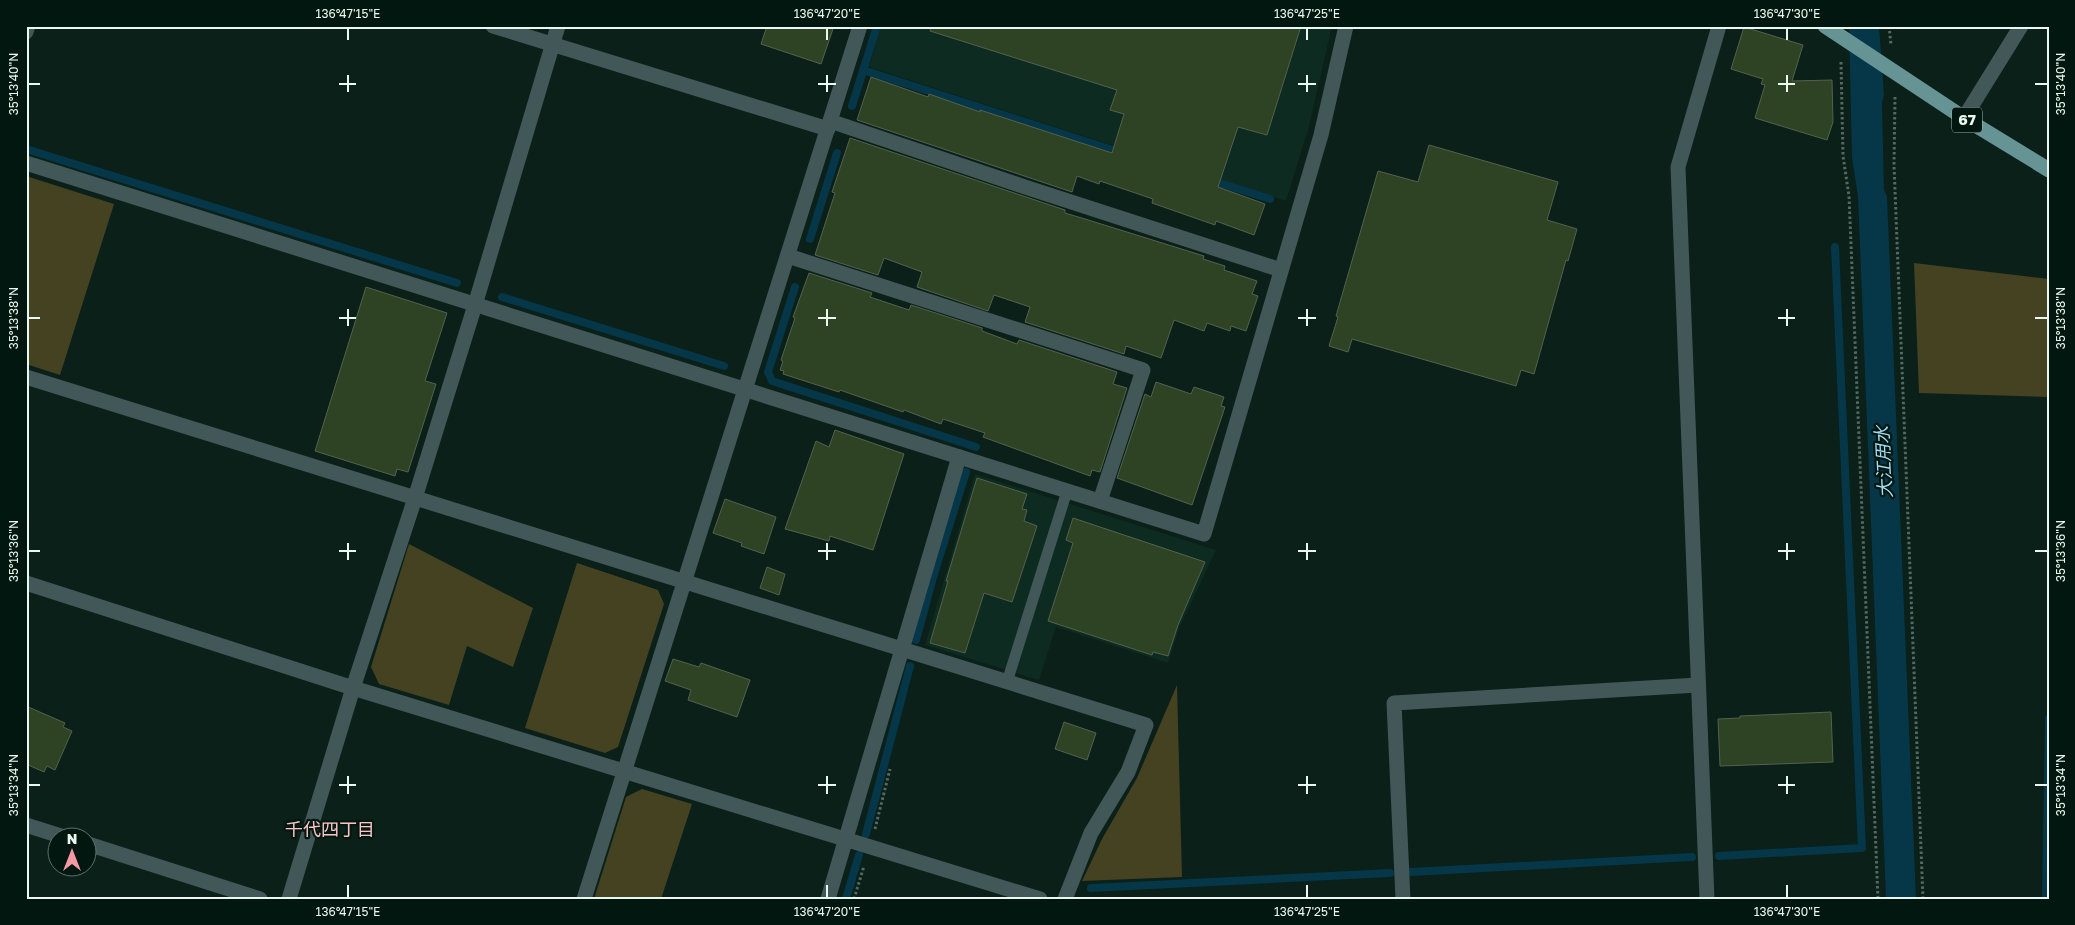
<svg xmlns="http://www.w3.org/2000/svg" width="2075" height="925" font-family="'Golos Text','Noto Sans JP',sans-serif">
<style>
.built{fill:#0d2b21}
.green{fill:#444221}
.water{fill:#053748}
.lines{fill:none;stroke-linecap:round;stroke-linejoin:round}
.stream{stroke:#053748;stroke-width:8}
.building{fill:#2d4323;stroke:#55614f}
.path{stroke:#566961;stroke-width:3;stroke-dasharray:2.5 2.5;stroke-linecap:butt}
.lane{stroke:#425758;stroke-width:11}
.street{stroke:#425758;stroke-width:15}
.primary{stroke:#669495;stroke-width:15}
.ticks{fill:none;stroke:#ebf8f2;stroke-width:2}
.labels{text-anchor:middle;stroke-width:4.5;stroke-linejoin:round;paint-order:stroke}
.shield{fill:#02170f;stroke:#a5b4ae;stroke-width:1}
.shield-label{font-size:15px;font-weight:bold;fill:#ebf8f2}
.water-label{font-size:18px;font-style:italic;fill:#a3ddf8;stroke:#02170f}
.neighbourhood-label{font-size:18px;fill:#f8c4c8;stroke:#02170f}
.neatline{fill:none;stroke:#ebf8f2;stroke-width:2}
.ticks-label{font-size:12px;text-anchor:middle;fill:#ebf8f2}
</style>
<rect width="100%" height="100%" fill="#0a2018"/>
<g class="built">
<path d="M881,26H1332L1308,130L1286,201L869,67Z"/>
<path d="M975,474L1216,550L1179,629L1168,663L1056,627L1039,680L925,645Z"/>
</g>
<g class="green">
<path d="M26,176L114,204L60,375L26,364Z"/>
<path d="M1914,263L2049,279V397L1919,393Z"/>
<path d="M409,544L533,608L513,667L467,646L449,705L379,684L371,667Z"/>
<path d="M577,563L658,590L664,604L618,747L605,753L525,728Z"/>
<path d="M1177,685L1182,877L1082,881L1102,839L1137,778Z"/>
<path d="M642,789L692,804L661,899H594L626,797Z"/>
</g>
<path class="water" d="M1849,26H1879L1884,95L1882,103L1884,190L1887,197L1916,899H1886L1858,197L1852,158Z"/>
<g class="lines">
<g class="stream">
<path d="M863,70L1122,153"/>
<path d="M852,106L877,26"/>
<path d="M26,149L457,283"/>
<path d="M1210,180L1270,199"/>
<path d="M810,239L837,153"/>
<path d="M795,287L768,372L772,381L976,447"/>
<path d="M502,297L724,366"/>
<path d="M916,640L934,574L966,472"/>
<path d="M866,834L910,666"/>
<path d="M1719,856L1862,848L1835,247"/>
<path d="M1411,872L1692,857"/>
<path d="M1091,888L1390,873"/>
<path d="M846,899L859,855"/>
<path d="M2046,899L2049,719"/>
</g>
</g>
<g class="building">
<path d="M767,26H834L821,64L761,44Z"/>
<path d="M931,26H1301L1267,135L1238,127L1218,187L1265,204L1254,235L1216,221L1215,225L1152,203L1153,199L1100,181L1099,184L1077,176L1072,192L857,120L871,77L928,97L929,94L980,112V110L1112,153L1124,114L1110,110L1117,90L930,31Z"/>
<path d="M1744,27L1803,45L1792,81L1832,80L1833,122L1827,140L1755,118L1765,85L1761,84L1763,79L1731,69Z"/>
<path d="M850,138L1065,210V213L1085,219L1204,256L1203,259L1225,266L1224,270L1257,281L1252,294L1258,296L1246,331L1231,326L1230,331L1207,323L1204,331L1174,320L1161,358L1126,346L1124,354L1025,322L1030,307L994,295L988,311L917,287L922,272L884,258L878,275L815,255L835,193L832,192Z"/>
<path d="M1429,145L1558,182L1547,220L1577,229L1568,261L1566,260L1534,374L1521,370L1516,386L1352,339L1348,352L1329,346L1338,317L1336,316L1378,171L1418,182Z"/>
<path d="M809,273L872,293L870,297L909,310L911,305L982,328V331L1017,344L1019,340L1117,372L1113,384L1127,388L1100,472L1092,470L1090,476L983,437L985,433L943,419L941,424L904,410L903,412L840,390L839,392L783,374L784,371L780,370L783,361L781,360L795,318L793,317Z"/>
<path d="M366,287L447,313L425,381L436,384L408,472L397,469L395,476L315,451Z"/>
<path d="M1156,382L1191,394L1194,387L1224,397L1221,406L1225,407L1192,505L1117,478L1145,394L1151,397Z"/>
<path d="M835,430L904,454L873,550L830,536L829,541L785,529L816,441L829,447Z"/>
<path d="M977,478L1027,494L1022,509L1027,510L1024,521L1037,526L1012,602L984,593L965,653L930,643L948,581H946Z"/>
<path d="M725,499L776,517L764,554L741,546L742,543L713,533Z"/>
<path d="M1073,518L1205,562L1178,625L1168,656L1153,652L1152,655L1048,621L1073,543L1066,540Z"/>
<path d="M767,567L785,574L779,595L760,588Z"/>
<path d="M673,659L699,667L701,663L750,680L737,717L688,700L691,690L665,681Z"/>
<path d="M26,706L65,723L63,727L72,731L55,770L47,766L44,772L26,764Z"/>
<path d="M1831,712L1833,762L1720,766L1718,719L1740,718V716Z"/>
<path d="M1064,722L1096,733L1087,760L1055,749Z"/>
</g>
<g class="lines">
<g class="path">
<path d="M1889,26L1891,45"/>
<path d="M1841,62L1843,156L1849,196L1878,899"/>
<path d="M1895,97L1894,165L1923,899"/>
<path d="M875,829L890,769"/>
<path d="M854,899L864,866"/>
</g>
<path class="lane" d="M1007,682L1067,491"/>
<g class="street">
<path d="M493,26L828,129"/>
<path d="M26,32L28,26"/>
<path d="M1964,118L2021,26"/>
<path d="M830,121L1025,187L1281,270"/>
<path d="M26,163L1204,534L1321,135L1346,26"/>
<path d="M788,256L1143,370L1100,501"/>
<path d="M26,377L1146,725L1128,772L1091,833L1065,899"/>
<path d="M26,583L353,688L1040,899"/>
<path d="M26,825L67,838"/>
<path d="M88,844L260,899"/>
<path d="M289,899L353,688L415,498L475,305L558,26"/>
<path d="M584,899L860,26"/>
<path d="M828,899L959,457"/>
<path d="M1403,899L1394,703L1698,685"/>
<path d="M1707,899L1678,167L1719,26"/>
</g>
<path class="primary" d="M1825,26L1964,118L2049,170"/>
</g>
<path class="ticks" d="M348,28V40M827,28V40M1307,28V40M1787,28V40M348,75V92M827,75V92M1307,75V92M1787,75V92M28,84H40M339,84H356M818,84H836M1298,84H1316M1778,84H1795M2035,84H2048M348,309V326M827,309V326M1307,309V326M1787,309V326M28,318H40M339,318H356M818,318H836M1298,318H1316M1778,318H1795M2035,318H2048M348,543V560M827,543V560M1307,543V560M1787,543V560M28,551H40M339,551H356M818,551H836M1298,551H1316M1778,551H1795M2035,551H2048M348,776V794M827,776V794M1307,776V794M1787,776V794M28,785H40M339,785H356M818,785H836M1298,785H1316M1778,785H1795M2035,785H2048M348,885V898M827,885V898M1307,885V898M1787,885V898"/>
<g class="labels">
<rect class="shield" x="1952" y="107.5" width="30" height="25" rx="4"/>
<g class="shield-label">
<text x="1967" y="125">67</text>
</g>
<g class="water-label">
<text transform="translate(1884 462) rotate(-93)" y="6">大江用水</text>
</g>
<g class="neighbourhood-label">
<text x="330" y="836">千代四丁目</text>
</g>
</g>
<rect width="2075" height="925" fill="none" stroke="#02170f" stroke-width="55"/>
<g transform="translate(72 852)"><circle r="24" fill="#02170f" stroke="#5f716a"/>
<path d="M0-4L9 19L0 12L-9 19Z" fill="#f49aa4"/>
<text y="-8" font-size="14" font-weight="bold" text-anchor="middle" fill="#ebf8f2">N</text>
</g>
<rect x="28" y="28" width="2020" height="870" class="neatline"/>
<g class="ticks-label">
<text x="348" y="18">136°47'15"E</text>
<text x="827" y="18">136°47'20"E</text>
<text x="1307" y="18">136°47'25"E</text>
<text x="1787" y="18">136°47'30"E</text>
<text transform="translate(14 84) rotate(-90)" y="4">35°13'40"N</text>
<text transform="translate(2061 84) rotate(-90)" y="4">35°13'40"N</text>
<text transform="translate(14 318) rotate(-90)" y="4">35°13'38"N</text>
<text transform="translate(2061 318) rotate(-90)" y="4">35°13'38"N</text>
<text transform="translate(14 551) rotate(-90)" y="4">35°13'36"N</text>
<text transform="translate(2061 551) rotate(-90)" y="4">35°13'36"N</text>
<text transform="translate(14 785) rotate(-90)" y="4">35°13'34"N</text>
<text transform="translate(2061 785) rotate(-90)" y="4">35°13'34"N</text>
<text x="348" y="916">136°47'15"E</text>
<text x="827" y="916">136°47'20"E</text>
<text x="1307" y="916">136°47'25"E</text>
<text x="1787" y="916">136°47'30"E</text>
</g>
</svg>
